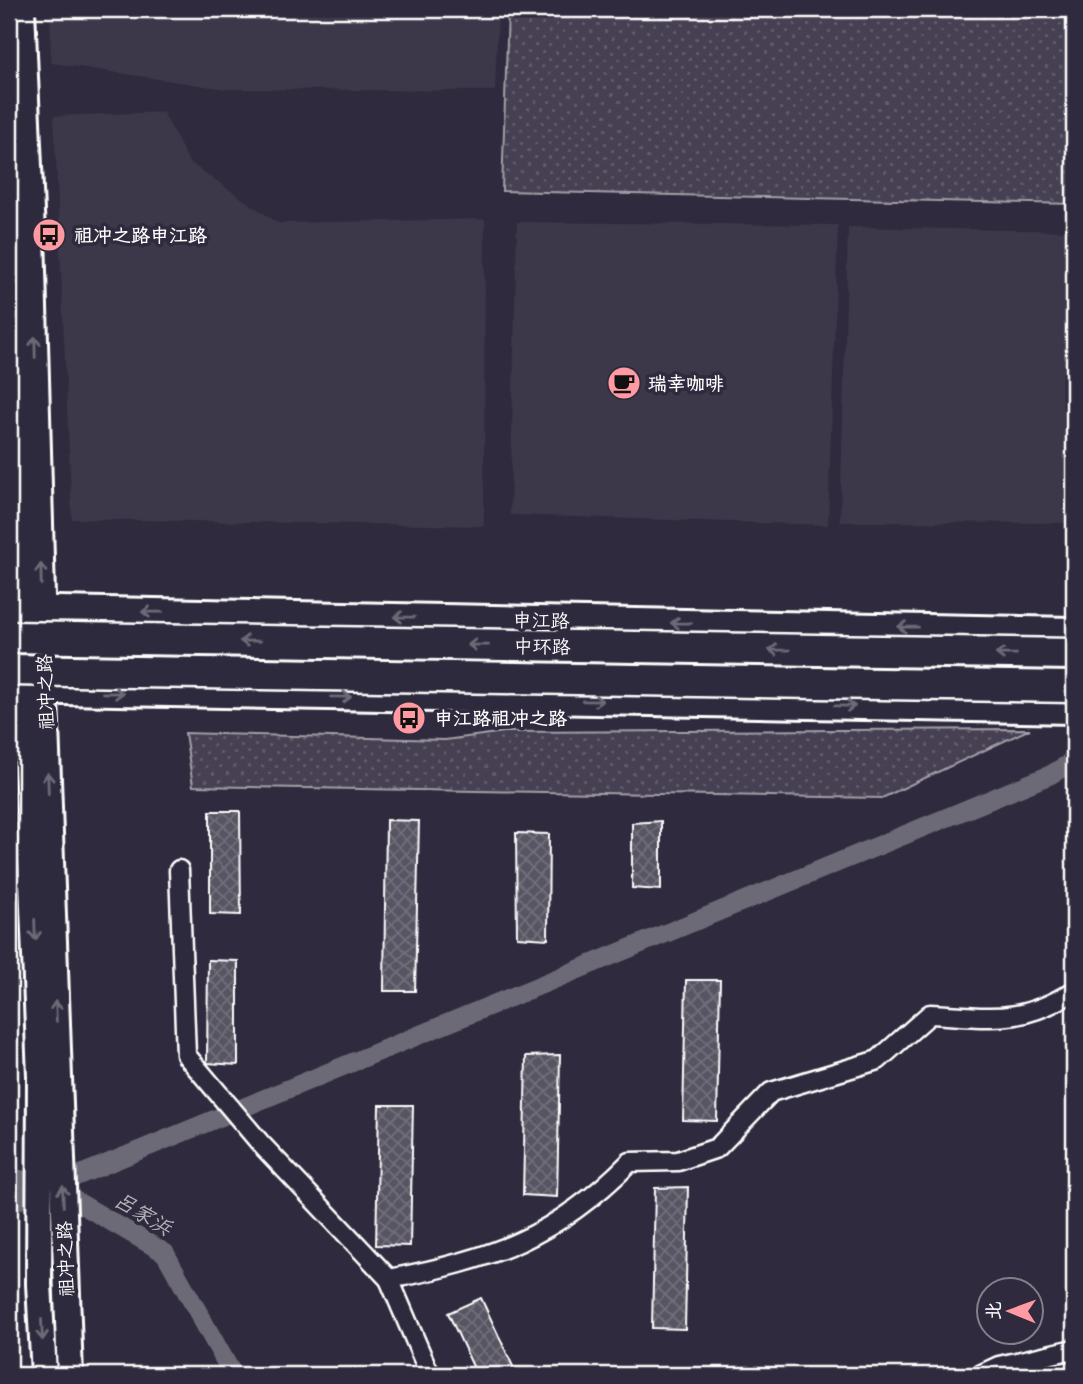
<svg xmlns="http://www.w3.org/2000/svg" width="1083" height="1384" font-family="'Playpen Sans','LXGW WenKai TC',sans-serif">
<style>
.built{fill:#3c3749}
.park{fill:url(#park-dots);stroke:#a2a0a8;stroke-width:2}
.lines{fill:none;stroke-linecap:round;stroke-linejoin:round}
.canal{stroke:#6d6a77;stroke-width:19}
.building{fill:url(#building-cross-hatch);stroke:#fff;stroke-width:2}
.lane-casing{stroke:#fff;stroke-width:14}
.street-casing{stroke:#fff;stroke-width:23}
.secondary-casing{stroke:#fff;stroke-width:30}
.primary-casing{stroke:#fff;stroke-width:32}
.lane{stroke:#2f2a3d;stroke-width:9}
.street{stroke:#2f2a3d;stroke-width:18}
.secondary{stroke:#2f2a3d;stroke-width:24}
.primary{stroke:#2f2a3d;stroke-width:26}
.highway-bridge-casing{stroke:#fff;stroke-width:35;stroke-linecap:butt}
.highway-bridge{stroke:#2f2a3d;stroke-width:30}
.oneway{stroke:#6d6a77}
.labels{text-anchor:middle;stroke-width:7;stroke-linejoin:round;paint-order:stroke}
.poi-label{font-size:19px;font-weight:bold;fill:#fff;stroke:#2f2a3d;text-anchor:start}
.street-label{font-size:19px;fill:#fff;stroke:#2f2a3d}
.water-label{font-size:21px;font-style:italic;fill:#b6b4bb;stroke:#2f2a3d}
</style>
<defs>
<pattern id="park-dots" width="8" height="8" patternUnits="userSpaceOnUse" patternTransform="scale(1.75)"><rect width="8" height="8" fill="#464152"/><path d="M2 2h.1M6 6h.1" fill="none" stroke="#625e6c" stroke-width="1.8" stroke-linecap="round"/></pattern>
<pattern id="building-cross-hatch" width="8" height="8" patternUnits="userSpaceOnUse" patternTransform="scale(1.75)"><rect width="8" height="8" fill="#595564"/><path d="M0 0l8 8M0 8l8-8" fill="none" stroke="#726e7b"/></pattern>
</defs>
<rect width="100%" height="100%" fill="#2f2a3d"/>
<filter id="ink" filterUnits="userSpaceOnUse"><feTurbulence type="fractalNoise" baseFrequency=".0143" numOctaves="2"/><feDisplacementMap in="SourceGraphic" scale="14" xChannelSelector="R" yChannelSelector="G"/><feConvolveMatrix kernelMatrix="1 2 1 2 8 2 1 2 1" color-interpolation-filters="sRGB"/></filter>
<g filter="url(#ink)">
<g class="built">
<path d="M50,9H498L495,91L225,89L51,63Z"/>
<path d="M163,112L189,162L278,223L485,219L484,526L72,519L54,116Z"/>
<path d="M517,222L838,225L828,525L510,515Z"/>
<path d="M848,227L1074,231V523L840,522Z"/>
</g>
<g class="park">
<path d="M508,9H1074V204L502,191Z"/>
<path d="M1030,729L882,798L193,786L185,733L445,740L504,732Z"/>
</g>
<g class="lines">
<g class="canal">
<path d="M9,1177L52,1187L165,1253L233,1375"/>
<path d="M9,1204L1050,775L1067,765L1074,757"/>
</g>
</g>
<g class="building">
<path d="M210,811H240L241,915L210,914Z"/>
<path d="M386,820L419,821L415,991H384Z"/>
<path d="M661,821V890L632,888V823Z"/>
<path d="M516,833L549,834L548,939L517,937Z"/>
<path d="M208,960L238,961V1065L207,1063Z"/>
<path d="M686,980H720L717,1121L683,1120Z"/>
<path d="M560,1055L557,1197L523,1195L526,1056Z"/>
<path d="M379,1105H413L410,1246L376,1245Z"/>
<path d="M688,1187L685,1329L652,1328L655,1188Z"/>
<path d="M481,1298L517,1375H477L448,1313Z"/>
</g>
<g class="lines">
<defs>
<path id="lane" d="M9,881L31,880"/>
<g id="street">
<path d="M179,870L186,1055L261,1144L389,1279L430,1375"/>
<path d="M389,1279C491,1260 556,1237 630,1162L678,1161L717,1148L771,1092L878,1060L930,1014C991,1017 1020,1025 1074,991"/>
<path d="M980,1375L999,1366L1074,1349"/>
</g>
<g id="secondary">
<path d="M22,9L32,234L43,631"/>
<path d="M9,144L24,690L40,1076L39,1284L44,1375"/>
<path d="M44,671L70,1375"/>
</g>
<g id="primary">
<path d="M9,609L1074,631"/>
<path d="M9,690L1074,710"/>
</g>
</defs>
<use href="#lane" class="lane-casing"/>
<use href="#street" class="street-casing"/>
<use href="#secondary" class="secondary-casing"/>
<use href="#primary" class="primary-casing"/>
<use href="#lane" class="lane"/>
<use href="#street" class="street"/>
<use href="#secondary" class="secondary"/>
<use href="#primary" class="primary"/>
<defs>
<g id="highway-bridge">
<path d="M9,637L1074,654"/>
<path d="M9,670L1074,687"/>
</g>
</defs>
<use href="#highway-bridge" class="highway-bridge-casing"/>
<use href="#highway-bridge" class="highway-bridge"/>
</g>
<defs><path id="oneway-shaft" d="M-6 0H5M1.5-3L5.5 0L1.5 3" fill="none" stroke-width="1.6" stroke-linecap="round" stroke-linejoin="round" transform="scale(1.75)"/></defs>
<g class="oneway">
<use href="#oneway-shaft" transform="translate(35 347) rotate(-91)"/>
<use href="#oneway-shaft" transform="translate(41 574) rotate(-91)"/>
<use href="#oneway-shaft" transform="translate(152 612) rotate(-179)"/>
<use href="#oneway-shaft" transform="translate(404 617) rotate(-179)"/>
<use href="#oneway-shaft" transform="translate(681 623) rotate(-179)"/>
<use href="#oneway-shaft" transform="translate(908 627) rotate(-179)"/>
<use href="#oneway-shaft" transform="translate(250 641) rotate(-179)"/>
<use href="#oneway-shaft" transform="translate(478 645) rotate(-179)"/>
<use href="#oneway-shaft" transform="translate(779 650) rotate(-179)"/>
<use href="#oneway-shaft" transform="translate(1006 654) rotate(-179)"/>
<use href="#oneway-shaft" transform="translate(113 693) rotate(1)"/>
<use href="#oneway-shaft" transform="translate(341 697) rotate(1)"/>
<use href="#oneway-shaft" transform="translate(593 701) rotate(1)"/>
<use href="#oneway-shaft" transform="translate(845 706) rotate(1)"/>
<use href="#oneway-shaft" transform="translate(48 783) rotate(-92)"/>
<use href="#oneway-shaft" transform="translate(35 930) rotate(88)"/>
<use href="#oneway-shaft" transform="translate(56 1011) rotate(-92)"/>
<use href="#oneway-shaft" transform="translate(63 1196) rotate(-92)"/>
<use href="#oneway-shaft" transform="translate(42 1330) rotate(87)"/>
</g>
</g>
<defs>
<symbol id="bus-disc" viewBox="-11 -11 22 22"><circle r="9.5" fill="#ff9aa2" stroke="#2f2a3d"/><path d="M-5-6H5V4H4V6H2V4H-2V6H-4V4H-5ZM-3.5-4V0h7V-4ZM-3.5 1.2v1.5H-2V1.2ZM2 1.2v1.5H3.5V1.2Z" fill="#111"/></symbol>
<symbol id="cafe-disc" viewBox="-11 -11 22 22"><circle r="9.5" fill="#ff9aa2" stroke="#2f2a3d"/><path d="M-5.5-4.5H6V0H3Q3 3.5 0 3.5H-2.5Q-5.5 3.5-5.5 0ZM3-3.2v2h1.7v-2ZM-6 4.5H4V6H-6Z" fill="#111"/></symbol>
</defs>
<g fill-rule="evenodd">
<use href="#bus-disc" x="30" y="216" width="38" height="38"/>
<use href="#cafe-disc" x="605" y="364" width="38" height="38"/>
<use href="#bus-disc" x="390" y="699" width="38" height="38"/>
</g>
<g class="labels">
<g class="poi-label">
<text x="74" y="242">祖冲之路申江路</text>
<text x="648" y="390">瑞幸咖啡</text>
<text x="434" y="725">申江路祖冲之路</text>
</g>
<g class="street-label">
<text transform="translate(541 620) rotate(1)" y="7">申江路</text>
<text transform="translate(542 646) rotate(1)" y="7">中环路</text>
<text transform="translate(45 692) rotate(-92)" y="7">祖冲之路</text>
<text transform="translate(65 1259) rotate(-92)" y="7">祖冲之路</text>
</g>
<g class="water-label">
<text transform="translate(143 1214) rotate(31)" y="7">吕家浜</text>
</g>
</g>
<rect width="1083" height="1384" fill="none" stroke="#2f2a3d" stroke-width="35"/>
<rect x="18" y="18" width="1048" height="1349" fill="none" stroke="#fff" stroke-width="2.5" filter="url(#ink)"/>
<g transform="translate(1010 1311) rotate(271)"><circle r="33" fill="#2f2a3d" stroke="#827f8b" stroke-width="2"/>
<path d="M0-5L12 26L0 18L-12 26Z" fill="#ff9aa2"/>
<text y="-10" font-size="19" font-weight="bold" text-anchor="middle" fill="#ffffff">北</text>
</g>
</svg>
